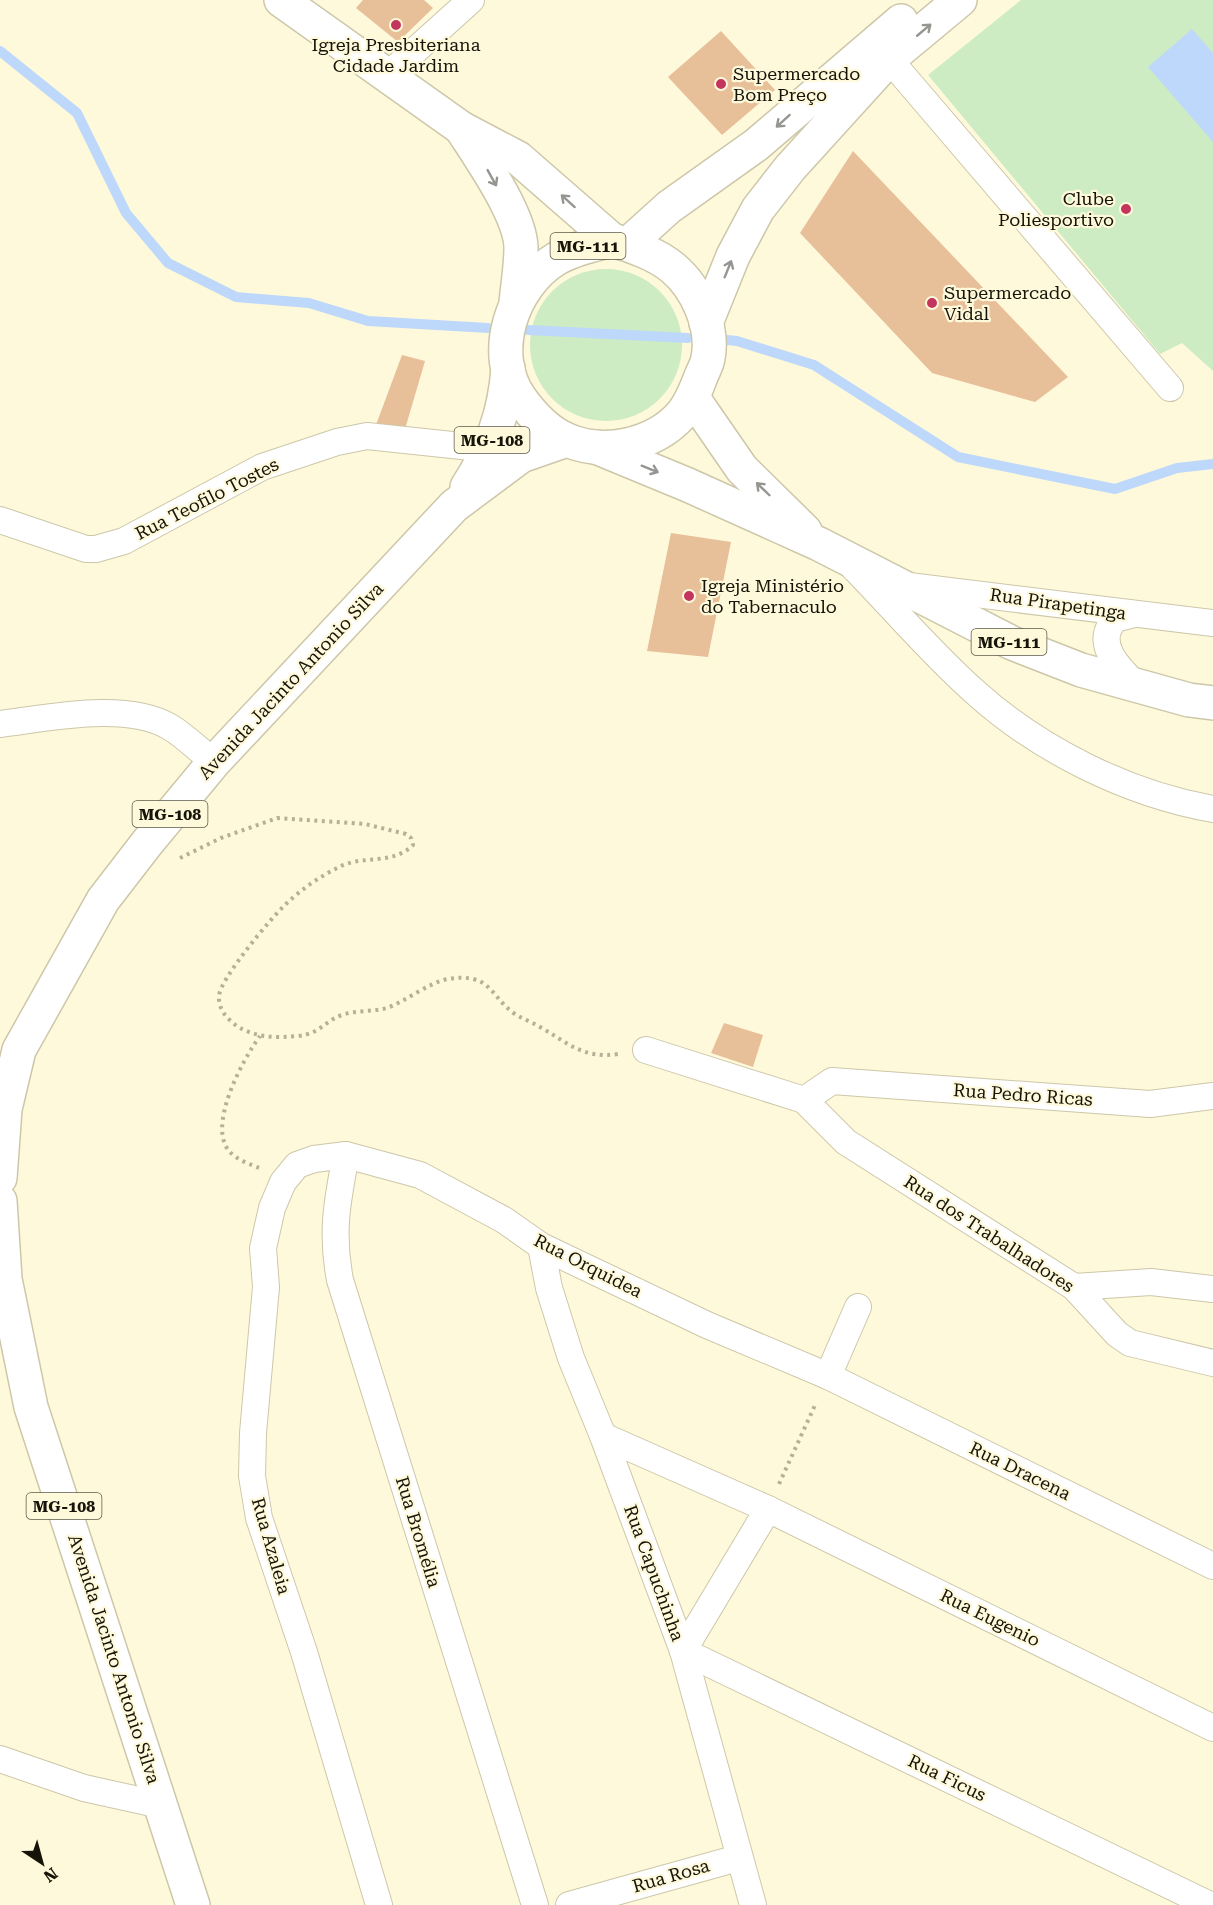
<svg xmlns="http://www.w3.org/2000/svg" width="1213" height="1905" font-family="'Roboto Serif',serif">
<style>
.green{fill:#ceecc3}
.water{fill:#bdd8fa}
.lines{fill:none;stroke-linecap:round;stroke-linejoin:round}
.stream{stroke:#bdd8fa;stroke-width:10}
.building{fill:#e7bf98}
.minor-casing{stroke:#cdc7aa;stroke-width:28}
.tertiary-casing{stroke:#cdc7aa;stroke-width:36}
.primary-casing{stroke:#cdc7aa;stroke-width:36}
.path{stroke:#b5b098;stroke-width:4;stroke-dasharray:3 4.5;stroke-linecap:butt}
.minor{stroke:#fff;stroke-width:26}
.tertiary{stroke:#fff;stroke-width:33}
.primary{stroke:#fff;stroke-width:33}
.oneway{stroke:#969590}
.poi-dot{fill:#c4355e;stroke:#fff9db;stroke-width:2}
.labels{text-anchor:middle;stroke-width:4.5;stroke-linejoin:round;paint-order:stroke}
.shield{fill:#fff9db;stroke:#5c5948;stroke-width:1.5}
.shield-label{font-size:16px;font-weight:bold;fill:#161409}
.poi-label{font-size:18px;fill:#161409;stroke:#fff9db;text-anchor:start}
.street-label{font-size:18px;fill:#161409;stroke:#fff9db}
</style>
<rect width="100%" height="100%" fill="#fff9db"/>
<g class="green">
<path d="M1021,0H1213V371L1182,343L1160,354L928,75Z"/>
<circle cx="606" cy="345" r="76"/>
</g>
<path class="water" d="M1192,29L1213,53V142L1148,67Z"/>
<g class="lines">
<g class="stream">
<path d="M0,51L77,113L126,213L168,263L236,297L309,303L368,321L488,328"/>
<path d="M528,330L688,338"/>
<path d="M727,340L737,341L814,365L958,457L1115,489L1177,468L1213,464"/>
</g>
</g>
<g class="building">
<path d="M363,0H424L433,8L398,42L356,8Z"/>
<path d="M721,31L775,90L722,135L668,77Z"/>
<path d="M853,151L1068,377L1035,402L932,373L800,233Z"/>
<path d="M402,355L425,361L403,436L373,433Z"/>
<path d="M671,533L731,542L708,657L647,651Z"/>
<path d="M724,1023L763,1035L753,1067L711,1053Z"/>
</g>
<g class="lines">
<defs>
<g id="minor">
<path d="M877,45L1170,388"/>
<path d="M388,75L471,0"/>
<path d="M0,520L86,549H96L124,541L262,467L337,442L367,436L490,449"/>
<path d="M854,568C894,609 932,654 975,692C1039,750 1128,794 1213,809"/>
<path d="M909,586L1213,623"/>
<path d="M1131,615L1115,619C1093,644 1119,668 1136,685"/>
<path d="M0,724C49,718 126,701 170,727C185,736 200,751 214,762"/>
<path d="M646,1050L804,1100L832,1081L1150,1104L1213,1096"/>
<path d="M804,1100L846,1142L1074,1287L1117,1334L1130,1343L1213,1363"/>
<path d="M346,1155C337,1202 331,1233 340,1280L535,1905"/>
<path d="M541,1246L549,1288L571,1358L603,1436L683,1651L753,1905"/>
<path d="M1074,1287L1151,1282L1213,1289"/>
<path d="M828,1376L858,1307"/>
<path d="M603,1436L768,1509L1213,1728"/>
<path d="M683,1651L1210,1905"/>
<path d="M683,1651L768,1509"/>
<path d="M0,1759L84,1788L161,1805"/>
<path d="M379,1905L304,1652L259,1518L252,1476L253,1433L266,1287L263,1248L272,1208L283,1182L297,1165L314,1159L346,1155L420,1175L504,1220L541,1246L707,1325L828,1376L1213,1566"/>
<path d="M569,1905L738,1858"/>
</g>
<g id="tertiary">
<path d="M628,244L669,207L756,145L901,21"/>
<path d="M706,323L733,256L758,209L790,168L889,59L960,0"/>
</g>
<g id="primary">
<path d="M281,0L461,128L518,158L612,240"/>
<path d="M461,128C479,156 520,214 521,247C521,265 518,284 516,302"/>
<path d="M612,240C631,245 658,255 673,268C697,288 714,327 708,358C707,365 702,373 700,379C695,392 690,405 681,415C654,445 604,456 567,440C548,432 532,415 520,398C489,353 512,286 556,259C572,249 593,245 612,240Z"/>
<path d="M693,398L742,469L805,531"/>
<path d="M596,447L688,485L819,544L1012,643L1081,670L1189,700L1213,703"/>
<path d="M467,487C491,450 505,413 508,368"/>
<path d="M0,1178L5,1109L19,1050L103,900L147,843L214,762L454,506L521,456L567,440"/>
<path d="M0,1201L5,1279L31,1407L193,1905"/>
</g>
</defs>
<use href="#minor" class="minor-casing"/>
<use href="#tertiary" class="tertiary-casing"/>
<use href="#primary" class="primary-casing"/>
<g class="path">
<path d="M180,858L221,838L277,818L365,824L406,834L411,838L413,845C393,865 365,855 341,866C321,876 301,889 285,905C271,918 220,979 219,996C218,1009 227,1019 237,1026C256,1038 276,1038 298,1036C322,1033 324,1021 342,1015C356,1010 372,1012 387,1008C406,1001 430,982 448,979C492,972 489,996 515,1014C523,1019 532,1022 540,1027C568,1043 583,1059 618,1054"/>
<path d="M259,1168C250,1164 237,1160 230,1152C206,1127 243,1059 260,1036"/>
<path d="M779,1484L816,1403"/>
</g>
<use href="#minor" class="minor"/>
<use href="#tertiary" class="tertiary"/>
<use href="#primary" class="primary"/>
</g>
<defs><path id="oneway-shaft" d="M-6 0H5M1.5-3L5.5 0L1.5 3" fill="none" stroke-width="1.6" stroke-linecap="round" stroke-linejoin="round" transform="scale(1.5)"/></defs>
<g class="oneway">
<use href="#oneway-shaft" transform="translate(924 30) rotate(-40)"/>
<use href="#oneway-shaft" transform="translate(783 121) rotate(138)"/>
<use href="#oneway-shaft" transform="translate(492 178) rotate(61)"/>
<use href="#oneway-shaft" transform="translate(568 201) rotate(-138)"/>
<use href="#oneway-shaft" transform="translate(728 269) rotate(-68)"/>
<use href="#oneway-shaft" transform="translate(650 469) rotate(22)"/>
<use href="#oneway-shaft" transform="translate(763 489) rotate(-136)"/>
</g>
<g class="poi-dot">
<circle cx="396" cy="25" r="6"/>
<circle cx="721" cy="84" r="6"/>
<circle cx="1126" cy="209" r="6"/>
<circle cx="932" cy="303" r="6"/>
<circle cx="689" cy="596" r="6"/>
</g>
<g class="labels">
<g class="shield">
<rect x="550.5" y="233" width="75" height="26" rx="4.5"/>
<rect x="454.5" y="427" width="75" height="26" rx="4.5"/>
<rect x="971.5" y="629" width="75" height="26" rx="4.5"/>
<rect x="132.5" y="801" width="75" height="26" rx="4.5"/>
<rect x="26.5" y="1493" width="75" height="26" rx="4.5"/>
</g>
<g class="shield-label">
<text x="588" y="252">MG-111</text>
<text x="492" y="446">MG-108</text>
<text x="1009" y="648">MG-111</text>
<text x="170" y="820">MG-108</text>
<text x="64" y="1512">MG-108</text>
</g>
<g class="poi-label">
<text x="396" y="51" text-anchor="middle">Igreja Presbiteriana<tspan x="396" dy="21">Cidade Jardim</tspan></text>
<text x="733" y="80">Supermercado<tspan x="733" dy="21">Bom Preço</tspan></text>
<text x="1114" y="205" text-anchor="end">Clube<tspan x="1114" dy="21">Poliesportivo</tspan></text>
<text x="944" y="299">Supermercado<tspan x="944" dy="21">Vidal</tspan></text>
<text x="701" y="592">Igreja Ministério<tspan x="701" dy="21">do Tabernaculo</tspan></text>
</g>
<g class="street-label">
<text transform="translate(207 499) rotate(-27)" y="6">Rua Teofilo Tostes</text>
<text transform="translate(1058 604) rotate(8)" y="6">Rua Pirapetinga</text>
<text transform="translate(291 681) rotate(-47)" y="6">Avenida Jacinto Antonio Silva</text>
<text transform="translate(1023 1095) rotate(4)" y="6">Rua Pedro Ricas</text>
<text transform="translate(989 1234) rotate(33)" y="6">Rua dos Trabalhadores</text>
<text transform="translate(588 1266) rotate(27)" y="6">Rua Orquidea</text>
<text transform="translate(1020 1471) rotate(26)" y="6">Rua Dracena</text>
<text transform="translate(418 1532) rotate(73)" y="6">Rua Bromélia</text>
<text transform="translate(271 1546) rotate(74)" y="6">Rua Azaleia</text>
<text transform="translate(654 1573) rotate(70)" y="6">Rua Capuchinha</text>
<text transform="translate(990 1618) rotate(26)" y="6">Rua Eugenio</text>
<text transform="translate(114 1659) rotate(72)" y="6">Avenida Jacinto Antonio Silva</text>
<text transform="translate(947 1778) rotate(26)" y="6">Rua Ficus</text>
<text transform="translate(671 1876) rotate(-16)" y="6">Rua Rosa</text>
</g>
</g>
<g transform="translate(42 1863) rotate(144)" stroke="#fff9db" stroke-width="4.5" paint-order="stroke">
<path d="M0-4.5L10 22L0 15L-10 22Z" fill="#161409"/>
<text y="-9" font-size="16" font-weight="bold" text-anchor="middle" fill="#161409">N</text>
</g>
</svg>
